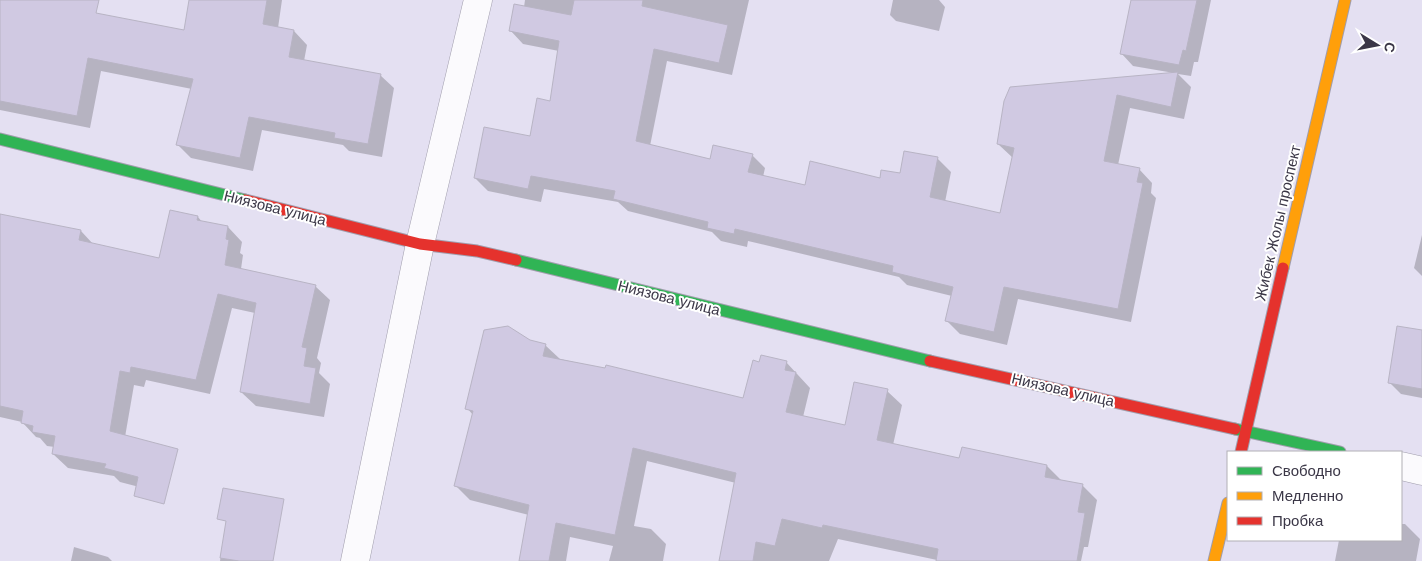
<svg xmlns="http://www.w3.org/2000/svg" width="1422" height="561" font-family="'Work Sans',sans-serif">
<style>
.shadow{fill:#0003}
.building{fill:#d0c9e2;stroke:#b8b4c4}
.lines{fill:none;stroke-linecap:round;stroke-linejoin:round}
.street-casing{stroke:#a09dac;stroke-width:29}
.fast-casing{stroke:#a09dac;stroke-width:13}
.slow-casing{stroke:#a09dac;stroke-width:13}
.jam-casing{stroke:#a09dac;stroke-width:13}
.street{stroke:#fbfafd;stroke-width:28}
.fast{stroke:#30b455;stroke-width:11}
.slow{stroke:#ff9f0a;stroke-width:11}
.jam{stroke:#e5322d;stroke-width:11}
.labels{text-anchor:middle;stroke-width:4;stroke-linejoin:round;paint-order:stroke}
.street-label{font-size:15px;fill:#3b3747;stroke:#fff}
</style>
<rect width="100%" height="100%" fill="#e4e0f2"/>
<g class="shadow">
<path d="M4,0H23L185,32L190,0H282L278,28L294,31L307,45L304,61L380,75L394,88L382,157L349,151L343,145L262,130L253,171L191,158L177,144L192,89L101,71L90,128L0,110V18Z"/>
<path d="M525,0H749L732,75L667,61L650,146L711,160L752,155L765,168L763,177L806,187L881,180L901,175L937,158L951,172L945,202L1001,215L1013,158L998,144L1006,101L1174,73L1133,66L1121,53L1132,0H1211L1198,62H1194L1191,76L1178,74L1191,87L1184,119L1130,108L1118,165L1139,169L1152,183L1151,193L1156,198L1131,322L1018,299L1007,345L960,334L947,321L952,296L907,285L899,277L748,241L747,247L721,241L712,232L628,211L618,202L544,189L541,202L488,191L475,178L531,138L551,102L559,51L523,44L510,30L524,7Z"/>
<path d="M893,0H939L945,7L939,31L896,21L890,15Z"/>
<path d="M0,215L81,231L94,245L160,259L198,217L203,223L228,227L242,242L240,253L243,255L241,269L315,286L330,300L317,358L321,363L319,373L330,384L324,417L256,406L241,392L255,313L232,308L210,394L146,380L144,387L134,385L125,437L147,489L120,482L114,476L68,468L53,454L55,447L47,446L40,438L36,437L22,422L0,417Z"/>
<path d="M1422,235V276L1414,268Z"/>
<path d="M1422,331V398L1401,394L1389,382Z"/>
<path d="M530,341L545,345L560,359L744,399L760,363L786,362L810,388L803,417L846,426L887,391L902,405L893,445L960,459L1047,466L1061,480L1082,485L1097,500L1088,547H1084L1081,561H937V560L838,539L829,561H720L736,483L647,461L634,526L651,529L666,544L663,561H609L613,546L570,537L566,561H521L529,515L470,500L456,486L473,415L467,408Z"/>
<path d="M1401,524H1405L1420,539L1416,561H1335L1339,540L1349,541V540H1401Z"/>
<path d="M74,547L108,557L112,561H71Z"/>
<path d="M222,549L267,561H220Z"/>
</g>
<g class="building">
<path d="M0,0H99L96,13L184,30L189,0H267L263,24L294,30L289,57L381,74L368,144L334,138L335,133L249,117L240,158L176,145L193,79L88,58L77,116L0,101Z"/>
<path d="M574,0H643L642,6L728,25L719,63L654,49L636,141L710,159L713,145L753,154L748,172L805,185L810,161L880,178L881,170L900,173L904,151L938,157L930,197L1000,213L1014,148L997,144L1004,101L1010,87L1178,72L1171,107L1117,95L1104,161L1140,168L1137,182L1143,183L1118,309L1004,287L994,332L945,321L953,287L892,272L893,266L735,229L734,234L707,228L708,222L613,199L615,191L531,176L528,189L474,178L484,127L530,136L537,98L550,101L559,41L509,31L514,4L571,15Z"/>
<path d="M1131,0H1197L1186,51L1183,50L1179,65L1120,54Z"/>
<path d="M170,210L198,216L197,220L228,226L226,239L229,240L225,265L316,285L302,347L307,348L304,366L316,368L310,404L240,392L256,303L218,294L196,380L131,367L130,373L120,371L110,431L178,449L164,504L134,496L138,477L104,468L106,464L52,454L55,436L32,432L33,426L21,423L23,411L0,406V214L81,230L79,240L159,258Z"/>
<path d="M508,326L530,340L546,344L543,356L605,368L606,365L743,398L753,360L759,362L761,355L787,361L785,370L796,372L786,412L845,425L854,382L888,389L877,440L959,458L962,447L1047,465L1045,477L1083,484L1078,512L1085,513L1077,561H936L938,549L823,525L822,528L782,519L775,546L756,542L753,561H719L736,473L633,448L615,535L556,523L549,561H519L529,505L454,486L473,411L465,409L484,330Z"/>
<path d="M1397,326L1422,330V389L1388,383Z"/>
<path d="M223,488L284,499L273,561H239L220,558L226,521L217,519Z"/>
</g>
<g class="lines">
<defs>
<g id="street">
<path d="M1401,466L1422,471"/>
<path d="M355,561L420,244L478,0"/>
</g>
<g id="fast">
<path d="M0,139L245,200"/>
<path d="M516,260L930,361"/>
<path d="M1235,429L1340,452"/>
</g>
<g id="slow">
<path d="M1283,268L1345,0"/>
<path d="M1214,561L1228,503"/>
</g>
<g id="jam">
<path d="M245,200L420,244L477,251L516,260"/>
<path d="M930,361L1235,429"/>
<path d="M1241,452L1283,268"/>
</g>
</defs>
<use href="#street" class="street-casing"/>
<use href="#fast" class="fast-casing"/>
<use href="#slow" class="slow-casing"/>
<use href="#jam" class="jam-casing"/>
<use href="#street" class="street"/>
<use href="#fast" class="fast"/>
<use href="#slow" class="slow"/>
<use href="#jam" class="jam"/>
</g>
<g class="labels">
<g class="street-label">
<text transform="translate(275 208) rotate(14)" y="5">Ниязова улица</text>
<text transform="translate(1278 223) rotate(-77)" y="5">Жибек Жолы проспект</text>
<text transform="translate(669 298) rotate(14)" y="5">Ниязова улица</text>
<text transform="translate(1063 390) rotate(13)" y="5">Ниязова улица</text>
</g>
</g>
<rect x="1227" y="451" width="175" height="90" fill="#ffffff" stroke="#b1afb5"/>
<rect x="1237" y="467" width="25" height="8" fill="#30b455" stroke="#b1afb5"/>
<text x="1272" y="476" font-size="15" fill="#3b3747">Свободно</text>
<rect x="1237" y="492" width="25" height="8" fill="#ff9f0a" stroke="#b1afb5"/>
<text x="1272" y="501" font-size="15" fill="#3b3747">Медленно</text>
<rect x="1237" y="517" width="25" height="8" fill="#e5322d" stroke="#b1afb5"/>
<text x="1272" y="526" font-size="15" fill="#3b3747">Пробка</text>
<g transform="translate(1377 45) rotate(100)" stroke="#ffffff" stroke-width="4" paint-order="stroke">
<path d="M0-4L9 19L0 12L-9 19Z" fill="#3b3747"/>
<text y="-8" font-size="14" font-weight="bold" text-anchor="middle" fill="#3b3747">С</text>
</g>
</svg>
